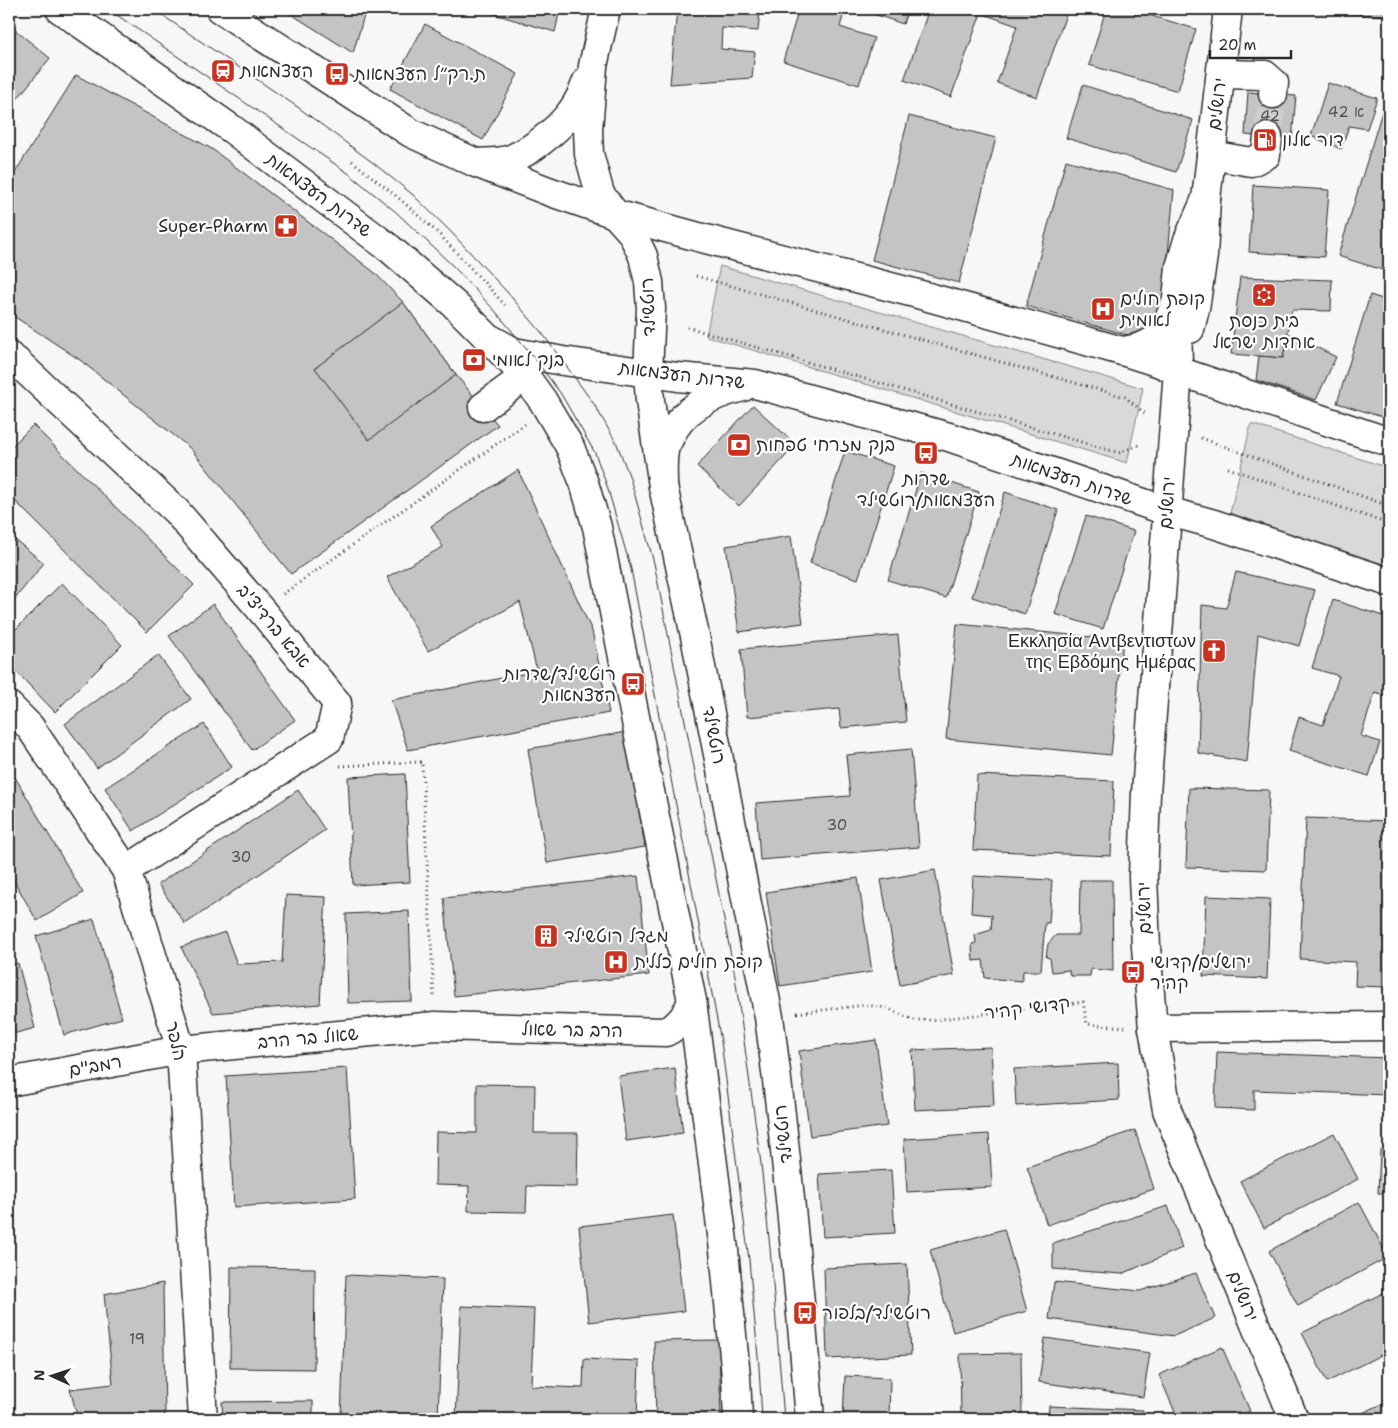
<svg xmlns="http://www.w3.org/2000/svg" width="1398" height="1428" font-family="'Shantell Sans','Playpen Sans Hebrew',sans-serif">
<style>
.green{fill:#d9d9d9;stroke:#828282}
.building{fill:#c4c4c4;stroke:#2b2b2b}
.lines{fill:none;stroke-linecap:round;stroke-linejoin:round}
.minor-tunnel{stroke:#cecece;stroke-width:28;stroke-dasharray:28 14;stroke-linecap:butt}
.minor-casing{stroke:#2b2b2b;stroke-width:31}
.major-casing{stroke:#2b2b2b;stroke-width:31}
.path{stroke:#2b2b2b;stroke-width:3;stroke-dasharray:1 4;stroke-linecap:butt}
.minor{stroke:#fff;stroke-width:28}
.major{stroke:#fff;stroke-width:28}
.tram{stroke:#2b2b2b;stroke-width:1}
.labels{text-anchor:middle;stroke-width:4.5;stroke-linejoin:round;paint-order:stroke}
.number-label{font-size:15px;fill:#515151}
.poi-label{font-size:18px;fill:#2b2b2b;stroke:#fff;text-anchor:start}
.street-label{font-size:18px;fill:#2b2b2b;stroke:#fff}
</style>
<rect width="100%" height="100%" fill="#f7f7f7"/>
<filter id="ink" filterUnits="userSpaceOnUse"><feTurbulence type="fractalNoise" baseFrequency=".02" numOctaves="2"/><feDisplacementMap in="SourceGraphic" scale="10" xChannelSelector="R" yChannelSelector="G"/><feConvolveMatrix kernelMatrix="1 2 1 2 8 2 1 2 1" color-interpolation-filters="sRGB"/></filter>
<g filter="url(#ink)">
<g class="green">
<path d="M720,266L1143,388L1127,463L706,336Z"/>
<path d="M1251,424L1389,468V566L1230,513Z"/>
</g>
<g class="building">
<path d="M283,9H366L353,53Z"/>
<path d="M477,9H560L555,32Z"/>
<path d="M677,9H760L758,31L722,28L721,49L755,52L752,78L670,84Z"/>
<path d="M799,9H845L840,27L874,38L859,85L783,61Z"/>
<path d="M869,9H908L903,24L868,12Z"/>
<path d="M929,9H1068L1037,97L997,83L1017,26L981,13L951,97L904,80Z"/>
<path d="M1106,9H1128L1196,29L1178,91L1089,65Z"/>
<path d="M1296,9H1389V16L1297,11Z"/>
<path d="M425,24L518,74L483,140L390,89Z"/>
<path d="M9,25L50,58L10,108L9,107Z"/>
<path d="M76,75L212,149L374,272L403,302L456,375L498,425L291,574L191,449L80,360L9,313V182Z"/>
<path d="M1328,83L1377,98L1367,129L1349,126L1341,149L1311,136Z"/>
<path d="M1083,85L1193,120L1176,172L1066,138Z"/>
<path d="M1248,92L1296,96L1292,139L1245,135Z"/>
<path d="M1388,92L1389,93V272L1338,256Z"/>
<path d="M909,116L996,138L959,283L872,260Z"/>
<path d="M1066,160L1174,190L1161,329L1141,339L1026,306Z"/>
<path d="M1253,185L1329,190L1324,257L1249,252Z"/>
<path d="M1240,277L1332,280L1331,311L1292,310L1283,358L1231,354Z"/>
<path d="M1370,295L1389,301V419L1337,403Z"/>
<path d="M403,302L456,375L369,440L315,368Z"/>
<path d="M1288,333L1336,357L1316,400L1256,380L1259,356L1283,358Z"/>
<path d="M753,405L796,445L739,506L697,466Z"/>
<path d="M33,425L194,585L147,632L9,495V449Z"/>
<path d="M845,451L894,466L858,579L810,563Z"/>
<path d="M518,470L592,631L609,713L408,750L391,700L537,671L520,602L428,651L387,577L443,547L431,526Z"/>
<path d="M921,473L979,492L946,598L888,580Z"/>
<path d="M1005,492L1058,510L1025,614L972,597Z"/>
<path d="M1086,516L1134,531L1103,629L1055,614Z"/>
<path d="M9,535L44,563L9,606Z"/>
<path d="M791,536L803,623L739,632L726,546Z"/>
<path d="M1236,572L1315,590L1299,646L1258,634L1247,762L1198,753L1202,605L1226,608Z"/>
<path d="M62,583L122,645L55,712L9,664V636Z"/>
<path d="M1333,600L1389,618V697L1375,692L1361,736L1380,742L1369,776L1289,751L1299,717L1323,725L1339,676L1312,668Z"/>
<path d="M213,604L295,720L252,750L169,636Z"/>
<path d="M957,624L1123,640L1111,755L946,739Z"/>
<path d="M898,635L906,722L841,728L839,709L747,717L741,649Z"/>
<path d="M158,655L191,699L97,768L65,724Z"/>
<path d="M204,724L232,767L133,831L105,788Z"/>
<path d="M626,732L645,847L547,863L528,749Z"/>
<path d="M911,749L919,847L760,860L756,803L850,796L846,755Z"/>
<path d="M405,774L410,882L353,885L348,777Z"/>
<path d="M977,775L1114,781L1111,856L973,850Z"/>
<path d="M15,777L83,893L37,921L9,872V781Z"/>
<path d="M1189,788L1269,790L1266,870L1186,867Z"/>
<path d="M298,790L325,830L185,924L158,884Z"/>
<path d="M1306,818L1389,821V947L1388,987L1355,986L1356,962L1300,959Z"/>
<path d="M935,870L954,975L900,985L881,880Z"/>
<path d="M638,876L649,975L454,996L444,898Z"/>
<path d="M973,876L1052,880L1049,923H1045L1041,971H1023L1022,981L985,978L983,960L973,961L972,944L976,943L975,935L991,930L992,915L971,913Z"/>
<path d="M858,878L872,972L780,986L766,892Z"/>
<path d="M1080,880H1112L1113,971L1091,969L1090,976H1070L1069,970L1052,972L1050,958L1046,957L1048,944L1056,935H1079Z"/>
<path d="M286,895L326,897L320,1004L213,1013L181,947L225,932L237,964L282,962Z"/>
<path d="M1206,896L1270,899L1267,979L1203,976Z"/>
<path d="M409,911L412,1001L348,1003L346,914Z"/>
<path d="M94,919L122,1018L64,1035L36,936Z"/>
<path d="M18,963L35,1028L9,1035V965Z"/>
<path d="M876,1040L887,1126L810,1136L799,1051Z"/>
<path d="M991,1047L994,1106L915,1110L912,1050Z"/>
<path d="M1217,1052L1389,1058V1095L1254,1090V1110L1215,1108Z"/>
<path d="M1118,1063L1119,1100L1016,1106L1014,1069Z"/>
<path d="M347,1068L355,1199L234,1207L226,1076Z"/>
<path d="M675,1068L683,1133L626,1141L618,1076Z"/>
<path d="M477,1084L535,1085L534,1133H578L577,1187L527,1186L526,1212L468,1211L469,1186L435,1185L436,1132L477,1133Z"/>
<path d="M1135,1130L1154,1189L1047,1225L1027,1167Z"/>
<path d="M1334,1133L1358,1179L1264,1228L1240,1181Z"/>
<path d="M989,1134L992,1187L907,1192L904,1139Z"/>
<path d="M1380,1150H1389V1193H1378Z"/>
<path d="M891,1170L895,1233L823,1237L819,1174Z"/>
<path d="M1359,1202L1388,1257L1298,1306L1269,1251Z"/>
<path d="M1168,1206L1182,1248L1122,1274L1053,1269V1243Z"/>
<path d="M673,1215L684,1311L589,1322L579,1226Z"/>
<path d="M1004,1229L1027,1311L953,1332L930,1250Z"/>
<path d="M907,1264L911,1355L827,1359L824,1268Z"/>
<path d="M231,1267L315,1268L314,1369L230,1368Z"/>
<path d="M1196,1273L1215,1318L1174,1336L1049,1319L1054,1282L1140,1291Z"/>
<path d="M346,1275L443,1279L438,1419H341Z"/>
<path d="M163,1283L165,1419H78L70,1389L113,1384L104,1294Z"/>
<path d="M1389,1290V1351L1327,1382L1302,1333Z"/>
<path d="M461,1306L534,1309L531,1386L583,1388L584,1359L639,1361L637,1419H456Z"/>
<path d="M1045,1338L1150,1353L1143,1397L1039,1382Z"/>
<path d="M719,1340L721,1419H656L654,1341Z"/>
<path d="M1222,1347L1250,1411L1232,1419H1178L1159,1375Z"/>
<path d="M1021,1353L1022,1419H961L960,1354Z"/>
<path d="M845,1376L890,1378L889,1419H843Z"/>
<path d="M313,1401V1419H223L222,1402Z"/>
<path d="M1389,1401V1419H1351V1418Z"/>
<path d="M1049,1406L1143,1410V1419H1048Z"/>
</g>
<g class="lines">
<path class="minor-tunnel" d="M1268,137L1273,94"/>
<defs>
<g id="minor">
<path d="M606,9L593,66L588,130L589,154L600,194L615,214L632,233L643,256L649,282L651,309L648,372L650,401L663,486L695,636L769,1017C787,1151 799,1285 810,1419"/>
<path d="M1221,74L1265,75L1274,83L1273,94"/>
<path d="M1211,155L1251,162L1266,155L1268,137"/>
<path d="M476,163C485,162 494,163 503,161C525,157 558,130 571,112C578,103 583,92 587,81"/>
<path d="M1206,199L1188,240L1180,267L1177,300L1178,371L1146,793L1143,877L1146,947L1153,1028L1167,1110L1294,1419"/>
<path d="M1190,329L1195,309L1203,256L1206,199L1228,9"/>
<path d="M490,340L525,376L543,401L570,447L584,483L597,527L692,1001L724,1250L736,1377L738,1419"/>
<path d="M9,356L17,362L176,511L261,610L337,703L329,739L126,870"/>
<path d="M483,407L525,376"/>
<path d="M9,706L30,727L126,870L181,1050L203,1419"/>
<path d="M1153,1028L1389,1026"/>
<path d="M9,1082L181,1050L435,1026L666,1032C680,1025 686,1015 692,1001"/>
</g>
<g id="major">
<path d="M60,9L233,130L389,248L454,304L487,337L514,352L563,361L678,377L755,384L949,437L1167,511L1214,524L1389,582"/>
<path d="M220,9L411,133L476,163L548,191L615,214L702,238L914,293L1122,351L1160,363L1178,371L1389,442"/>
<path d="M1122,351C1161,345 1163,334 1177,300"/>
<path d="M663,486C663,475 662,462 664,451C664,447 668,441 670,437C683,407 713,394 743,387"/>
</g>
</defs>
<use href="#minor" class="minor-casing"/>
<use href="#major" class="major-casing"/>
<g class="path">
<path d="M352,161L401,200L438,233L505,305"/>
<path d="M696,276L1125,397L1147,415"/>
<path d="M687,327L1119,453L1141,444"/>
<path d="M1201,438L1389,506"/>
<path d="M1228,468L1389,524"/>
<path d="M283,594L525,424"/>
<path d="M340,766L422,762L434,998"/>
<path d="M797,1013L866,1005L887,1008L913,1020H933L1083,1002L1087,1024L1125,1027"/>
</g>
<use href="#minor" class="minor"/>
<use href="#major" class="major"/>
<g class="tram">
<path d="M108,9L348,173L396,212L454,267L496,312L532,355L561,394L595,453L607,486L631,569L721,1041L749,1260L759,1367L762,1419"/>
<path d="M153,9L299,108L372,162L412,194L451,232L507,292L542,333L594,404L617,444L630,478L654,563L735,976L761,1164L770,1248L784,1419"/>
</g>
</g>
</g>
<defs>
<symbol id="station-square" viewBox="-11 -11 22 22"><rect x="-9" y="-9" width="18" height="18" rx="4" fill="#c8321e" stroke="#fff"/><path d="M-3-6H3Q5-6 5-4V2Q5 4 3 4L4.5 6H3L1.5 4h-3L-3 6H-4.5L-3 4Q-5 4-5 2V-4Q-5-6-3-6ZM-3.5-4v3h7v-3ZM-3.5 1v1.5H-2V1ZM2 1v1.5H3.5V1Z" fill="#fff"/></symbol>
<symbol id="bus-square" viewBox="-11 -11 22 22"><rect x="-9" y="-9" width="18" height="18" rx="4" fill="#c8321e" stroke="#fff"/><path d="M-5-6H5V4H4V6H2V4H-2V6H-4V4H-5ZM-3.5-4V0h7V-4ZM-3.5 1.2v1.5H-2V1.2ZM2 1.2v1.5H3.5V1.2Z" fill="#fff"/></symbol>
<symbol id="fuel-square" viewBox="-11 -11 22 22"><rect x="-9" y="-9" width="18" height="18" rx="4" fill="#c8321e" stroke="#fff"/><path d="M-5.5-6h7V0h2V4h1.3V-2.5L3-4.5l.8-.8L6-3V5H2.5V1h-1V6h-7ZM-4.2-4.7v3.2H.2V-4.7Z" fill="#fff"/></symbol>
<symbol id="pharmacy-square" viewBox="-11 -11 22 22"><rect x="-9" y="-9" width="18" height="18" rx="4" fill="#c8321e" stroke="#fff"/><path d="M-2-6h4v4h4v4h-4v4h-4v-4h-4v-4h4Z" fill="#fff"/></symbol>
<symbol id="synagogue-square" viewBox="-11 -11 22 22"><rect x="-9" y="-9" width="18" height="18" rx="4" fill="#c8321e" stroke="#fff"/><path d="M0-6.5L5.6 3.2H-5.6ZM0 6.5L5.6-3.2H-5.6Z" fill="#fff"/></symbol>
<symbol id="hospital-square" viewBox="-11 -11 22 22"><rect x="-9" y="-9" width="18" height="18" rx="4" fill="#c8321e" stroke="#fff"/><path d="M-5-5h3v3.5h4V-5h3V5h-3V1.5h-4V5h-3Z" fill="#fff"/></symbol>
<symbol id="bank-square" viewBox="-11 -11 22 22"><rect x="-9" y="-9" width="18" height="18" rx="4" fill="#c8321e" stroke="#fff"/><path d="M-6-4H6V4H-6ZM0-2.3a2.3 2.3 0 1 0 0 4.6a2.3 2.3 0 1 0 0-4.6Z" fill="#fff"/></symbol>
<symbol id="church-square" viewBox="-11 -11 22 22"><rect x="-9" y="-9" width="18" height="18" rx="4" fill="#c8321e" stroke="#fff"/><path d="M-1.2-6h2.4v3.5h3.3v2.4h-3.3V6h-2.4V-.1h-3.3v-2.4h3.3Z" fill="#fff"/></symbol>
<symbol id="building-square" viewBox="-11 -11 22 22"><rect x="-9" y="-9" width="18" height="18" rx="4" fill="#c8321e" stroke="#fff"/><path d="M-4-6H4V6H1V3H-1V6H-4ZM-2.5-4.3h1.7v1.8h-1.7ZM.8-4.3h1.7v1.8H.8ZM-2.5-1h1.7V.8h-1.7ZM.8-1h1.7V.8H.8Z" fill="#fff"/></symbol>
</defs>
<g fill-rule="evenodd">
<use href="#station-square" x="209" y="57" width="28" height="28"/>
<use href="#bus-square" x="323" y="60" width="28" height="28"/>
<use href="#fuel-square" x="1251" y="126" width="28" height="28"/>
<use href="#pharmacy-square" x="272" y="212" width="28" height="28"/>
<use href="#synagogue-square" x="1250" y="281" width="28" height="28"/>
<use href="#hospital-square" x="1089" y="295" width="28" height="28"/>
<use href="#bank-square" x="460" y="346" width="28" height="28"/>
<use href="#bank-square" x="725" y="431" width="28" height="28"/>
<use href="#bus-square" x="912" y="439" width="28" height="28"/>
<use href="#church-square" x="1200" y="637" width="28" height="28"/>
<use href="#bus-square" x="619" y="670" width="28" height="28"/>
<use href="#building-square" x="532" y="922" width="28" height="28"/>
<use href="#hospital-square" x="602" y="948" width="28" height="28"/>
<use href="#bus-square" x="1119" y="958" width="28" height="28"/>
<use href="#bus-square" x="791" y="1299" width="28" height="28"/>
</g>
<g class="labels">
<g class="number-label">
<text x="1346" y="117">42 א</text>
<text x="1270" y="121">42</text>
<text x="837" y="830">30</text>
<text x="241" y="862">30</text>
<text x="137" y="1344">19</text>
</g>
<g class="poi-label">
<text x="240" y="77">העצמאות</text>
<text x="354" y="80">ת.רק״ל העצמאות</text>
<text x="1282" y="146">דור אלון</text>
<text x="268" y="232" text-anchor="end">Super-Pharm</text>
<text x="1120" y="305">קופת חולים<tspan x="1120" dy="21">לאומית</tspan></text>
<text x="1264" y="327" text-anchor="middle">בית כנסת<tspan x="1264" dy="21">אחדות ישראל</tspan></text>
<text x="492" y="366">בנק לאומי</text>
<text x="756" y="451">בנק מזרחי טפחות</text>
<text x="926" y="485" text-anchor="middle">שדרות<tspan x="926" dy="21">העצמאות/רוטשילד</tspan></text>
<text x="1196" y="647" text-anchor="end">Εκκλησία Αντβεντιστων<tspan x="1196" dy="21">της Εβδόμης Ημέρας</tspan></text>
<text x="616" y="680" text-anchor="end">רוטשילד/שדרות<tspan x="616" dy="21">העצמאות</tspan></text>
<text x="564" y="942">מגדל רוטשילד</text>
<text x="634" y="968">קופת חולים כללית</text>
<text x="1150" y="968">ירושלים/קדושי<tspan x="1150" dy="21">קהיר</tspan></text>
<text x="822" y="1319">רוטשילד/בלפור</text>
</g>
<g class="street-label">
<text transform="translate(1217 104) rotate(-83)" y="6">ירושלים</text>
<text transform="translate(319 195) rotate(37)" y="6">שדרות העצמאות</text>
<text transform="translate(648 307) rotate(-92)" y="6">רוטשילד</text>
<text transform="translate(682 375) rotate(7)" y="6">שדרות העצמאות</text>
<text transform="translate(1072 479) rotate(19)" y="6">שדרות העצמאות</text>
<text transform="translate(1167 503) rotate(-86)" y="6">ירושלים</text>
<text transform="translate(274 626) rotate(50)" y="6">אבא ברדיצ'ב</text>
<text transform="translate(714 735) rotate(79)" y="6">רוטשילד</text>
<text transform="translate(1144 908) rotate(-92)" y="6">ירושלים</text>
<text transform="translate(1027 1008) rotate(-7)" y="6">קדושי קהיר</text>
<text transform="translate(572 1030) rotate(1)" y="6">הרב בר שאול</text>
<text transform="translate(308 1038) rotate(-5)" y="6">שאול בר הרב</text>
<text transform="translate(176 1041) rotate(77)" y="6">הלפר</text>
<text transform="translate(95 1066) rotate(-10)" y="6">רמב"ם</text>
<text transform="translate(783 1134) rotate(-96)" y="6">רוטשילד</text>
<text transform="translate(1243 1296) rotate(68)" y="6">ירושלים</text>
</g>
</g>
<rect width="1398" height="1428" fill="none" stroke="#fff" stroke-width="30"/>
<rect x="15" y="15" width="1368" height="1398" fill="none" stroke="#2b2b2b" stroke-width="2" filter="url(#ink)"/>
<g transform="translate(52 1376) rotate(273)" stroke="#ffffff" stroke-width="4" paint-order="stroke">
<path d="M0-4L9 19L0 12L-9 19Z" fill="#2b2b2b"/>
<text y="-8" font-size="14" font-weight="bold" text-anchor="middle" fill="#2b2b2b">N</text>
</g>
<path d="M1210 50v8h81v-8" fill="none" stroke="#2b2b2b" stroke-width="2.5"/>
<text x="1218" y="50" font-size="15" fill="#2b2b2b" stroke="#ffffff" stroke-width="4" paint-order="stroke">20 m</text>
</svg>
